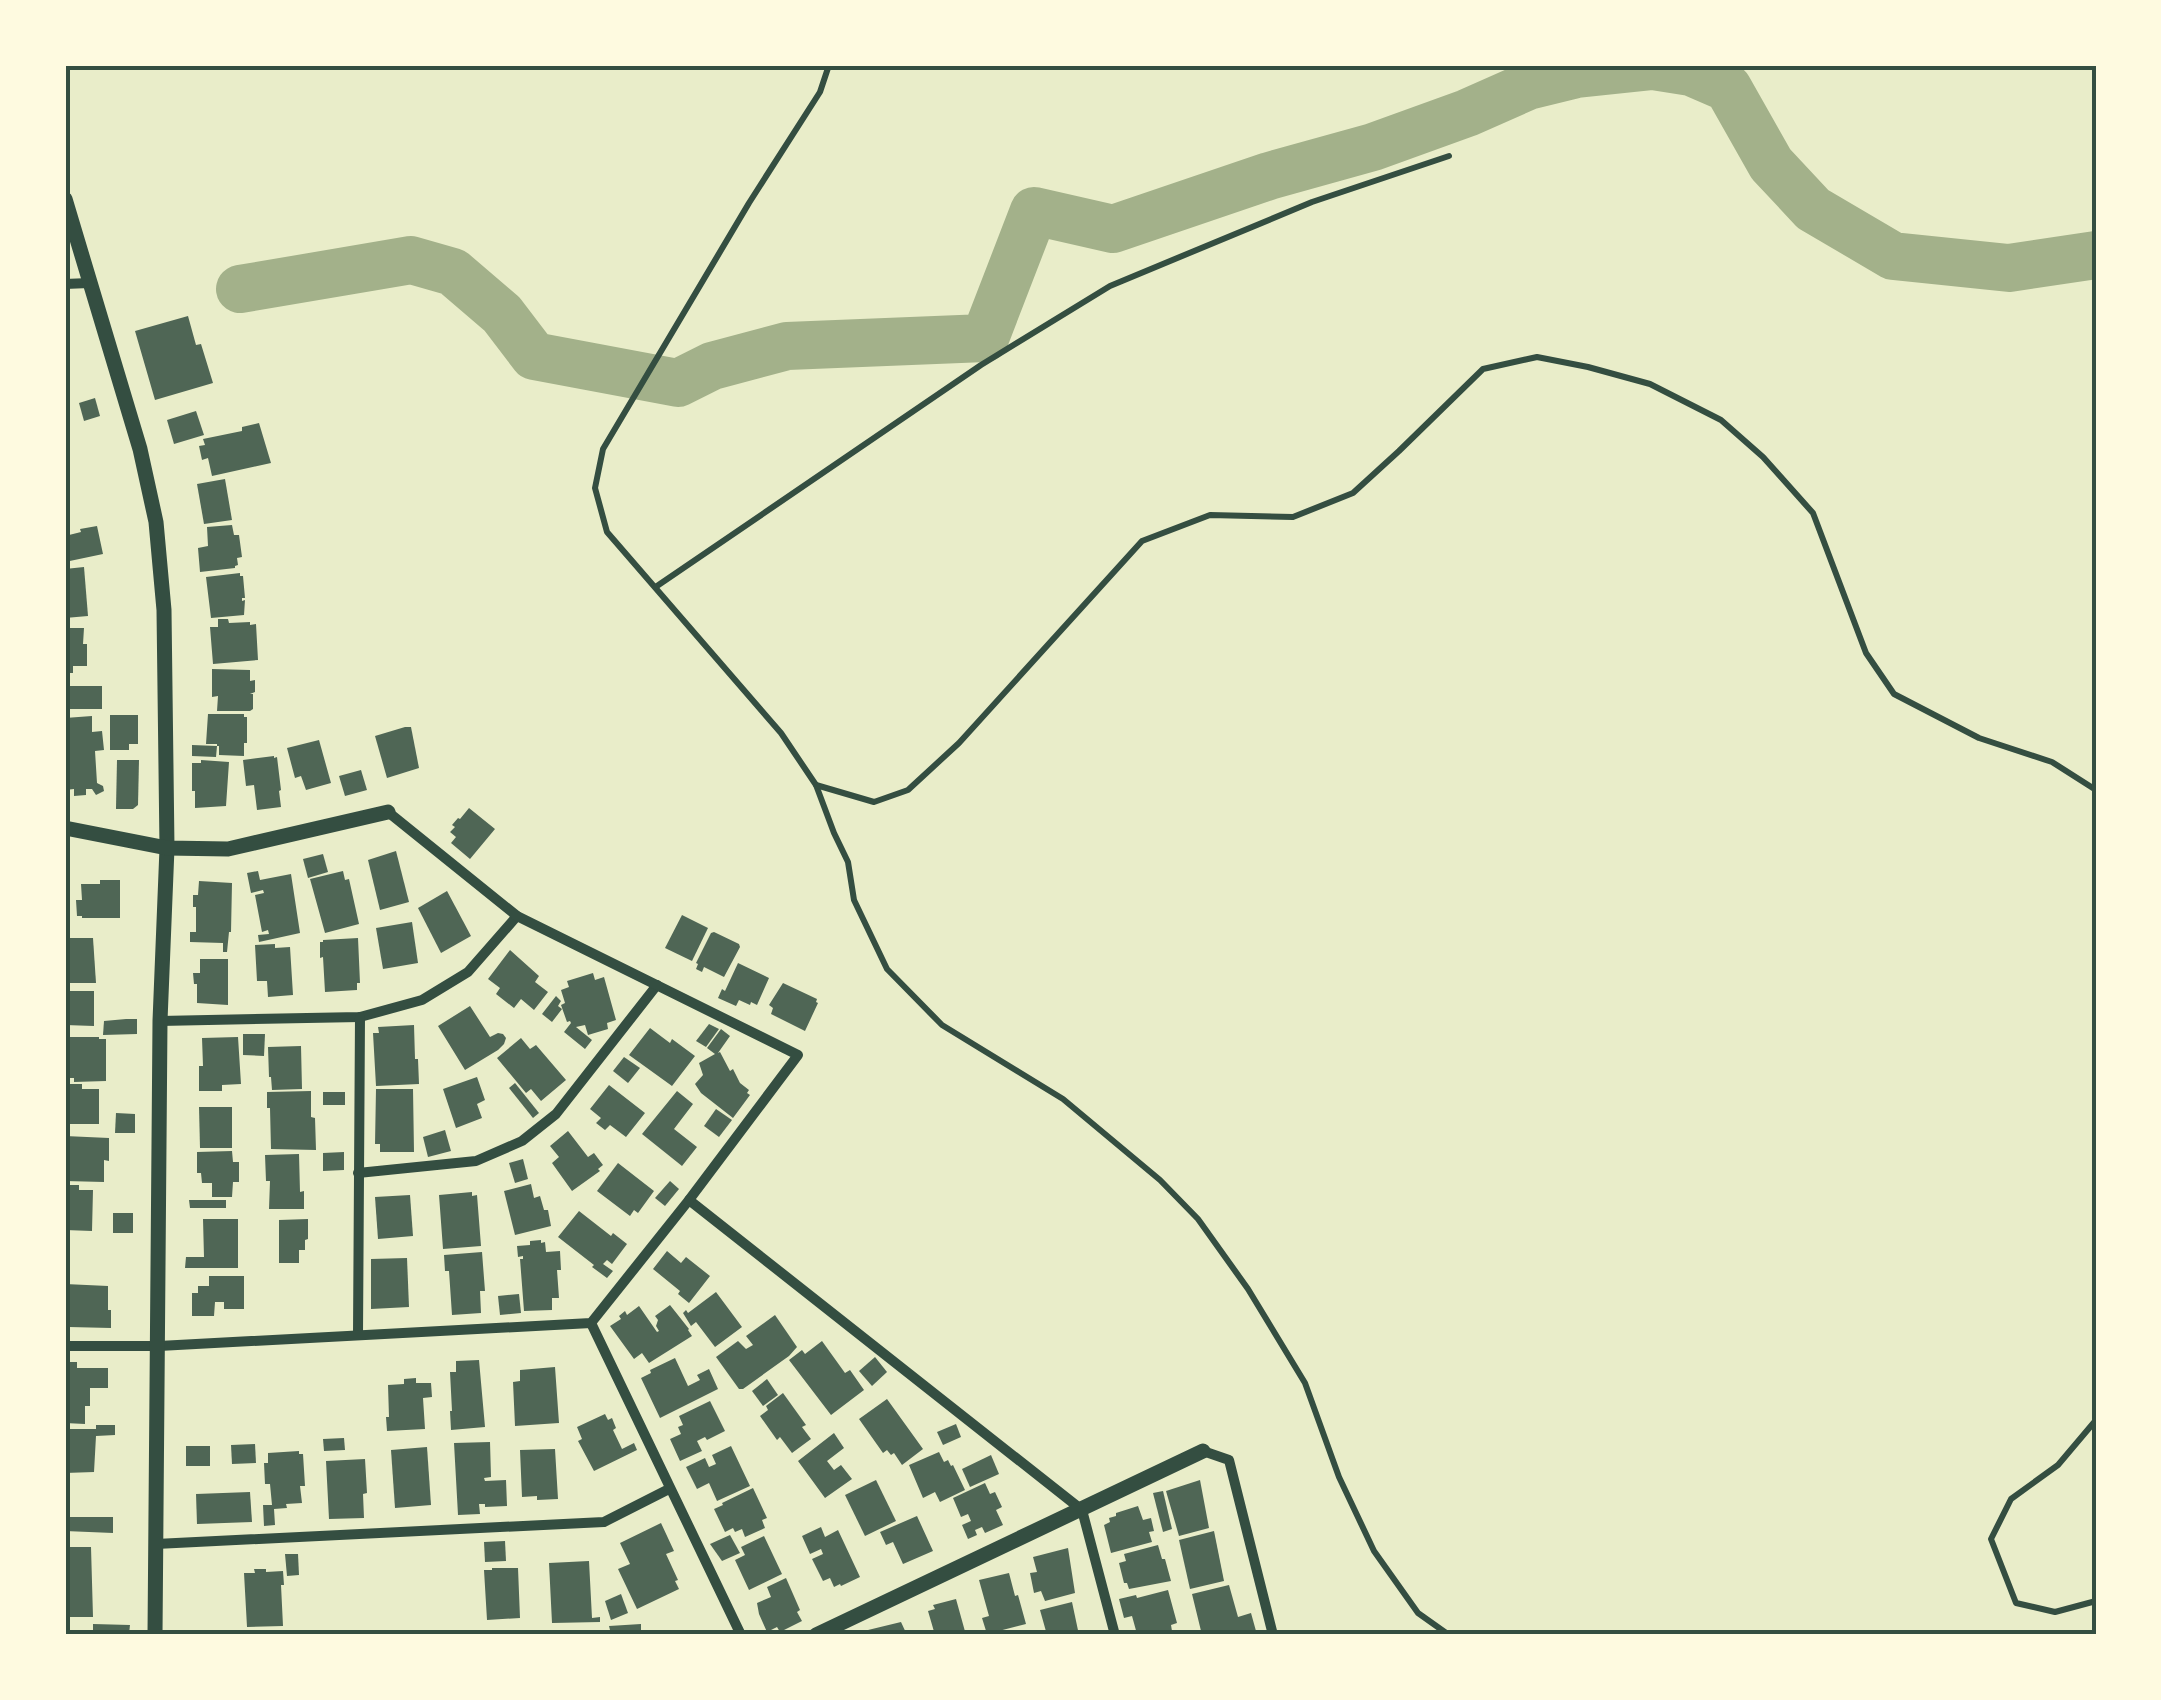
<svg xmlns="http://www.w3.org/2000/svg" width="2161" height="1700" font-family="'Golos Text',sans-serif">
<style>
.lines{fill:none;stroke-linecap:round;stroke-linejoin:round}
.river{stroke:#a3b18a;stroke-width:48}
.building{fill:#4f6655}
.service{stroke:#344e41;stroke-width:6}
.minor{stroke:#344e41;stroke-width:10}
.tertiary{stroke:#344e41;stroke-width:15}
.neatline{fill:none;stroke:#344e41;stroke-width:4}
</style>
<rect width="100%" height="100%" fill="#e9edc9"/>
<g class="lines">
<path class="river" d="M240,289L411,260L453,272L502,314L534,356L678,383L712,366L787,346L985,338L1034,211L1113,229L1269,176L1373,147L1467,113L1528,86L1577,74L1653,66L1691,72L1728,88L1771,164L1813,209L1893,256L2009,268L2096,255"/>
</g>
<g class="building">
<path d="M188,316L196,345L201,344L213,383L155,400L135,331Z"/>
<path d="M95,398L100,416L84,421L79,403Z"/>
<path d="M196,411L204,435L174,444L167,420Z"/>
<path d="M259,423L271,463L212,476L208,458L202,460L199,446L205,445L203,439L242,431V427Z"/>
<path d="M225,479L232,520L204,524L197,484Z"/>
<path d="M65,522L69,535L81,532L80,529L97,526L103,554L65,562Z"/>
<path d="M232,525L234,535H239L242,557L237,558L238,565L235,566V568L200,572L198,548L208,546L207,527Z"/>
<path d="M84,567L88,616L65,618V569Z"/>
<path d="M240,573V576H243L245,598H242V601L245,600L244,615L211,618L206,577Z"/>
<path d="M218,619H228L229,623L250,622V625L256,624L258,660L213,664L210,627H218Z"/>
<path d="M65,628H84L83,644H87V666H73V673H65Z"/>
<path d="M212,669L250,670V681L255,680V692L250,694H253V709L250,711H217L218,696L212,697Z"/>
<rect x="65" y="686" width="37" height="23"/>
<path d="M208,714H244V717H247V743H244V756L219,755V746H217L216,757L192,756V745L217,746V744H206Z"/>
<path d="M110,715H138V744H129V750H110Z"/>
<path d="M92,716V732L102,731L104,750L95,751L97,783L103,786L104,791L96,795L92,789H86V795L74,796V789L65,790V718Z"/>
<path d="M405,727H411L419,768L387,778L375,736Z"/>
<path d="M319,740L331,783L306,790L301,776L295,778L287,748Z"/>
<path d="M274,756V758L277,757L281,790L279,791L281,807L257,810L254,785L246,786L243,760Z"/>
<path d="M117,760H139L138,805L133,809H116Z"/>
<path d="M201,760L229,762L226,806L195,808V791H192V763H201Z"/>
<path d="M361,770L367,790L345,796L339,776Z"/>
<path d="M469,808L495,829L470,859L451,843L456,837L450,832L455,827L452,825L458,818L460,819Z"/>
<path d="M396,851L409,902L380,910L368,860Z"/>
<path d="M323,854L328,872L308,878L303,859Z"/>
<path d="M258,871L260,880L291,874L300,933L259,942L258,935L269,934L268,930L262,932L255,895L264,893L263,890L251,893L247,873Z"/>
<path d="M343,871L345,880L349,879L359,924L325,933L310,879Z"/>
<path d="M100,880H120V918H82V916H77L76,900H82L81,884H100Z"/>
<path d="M199,881L232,883L231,932H229L227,952H223V943L190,942V932H196V907H193V895H198Z"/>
<path d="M447,891L471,936L441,953L418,908Z"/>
<path d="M682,915L708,928L692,961L665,948Z"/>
<path d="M412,922L418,963L383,969L376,928Z"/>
<path d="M714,932L739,944L740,947L724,977L704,967L702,972L696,969L698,964L696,963L711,933Z"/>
<path d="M65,938H93L96,983H65Z"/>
<path d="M358,938L360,983H357V990L325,992L323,957L320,958V942H323V940Z"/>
<path d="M275,944V948L290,947L293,995L268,997L267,981H257L255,945Z"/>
<path d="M510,950L539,976L535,982L548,992L534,1010L521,999L514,1008L496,994L500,988L488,979Z"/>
<path d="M200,959H228V1005L197,1003V984H194L193,973H200Z"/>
<path d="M738,963L769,978L757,1005L751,1002L750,1005L739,1000L736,1006L718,998L722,989L725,991Z"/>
<path d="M593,973L595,980L604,977L616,1020L607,1023L608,1029L588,1035L585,1025L576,1027L592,1040L585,1049L564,1032L571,1023L570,1021L567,1022L561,1005L565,1003L561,990L569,987L567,981Z"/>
<path d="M783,983L817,999L816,1002L818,1003L805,1031L771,1014L773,1008L769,1005Z"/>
<path d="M65,991H94V1026L65,1025Z"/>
<path d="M556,996L561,1001L558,1006L562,1009L552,1022L542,1014Z"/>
<path d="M470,1006L490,1037L498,1033L503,1034L506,1038L504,1044L498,1050L465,1070L438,1026Z"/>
<path d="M126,1019H137V1034L103,1035L104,1021Z"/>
<path d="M709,1024L719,1029L706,1047L696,1041Z"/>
<path d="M414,1025L415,1059H418L419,1084L376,1086L373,1033H379L378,1027Z"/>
<path d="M650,1028L670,1043L672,1039L695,1056L672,1086L629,1055Z"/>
<path d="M721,1029L730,1036L718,1053L720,1052L730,1071L733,1069L740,1083L749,1090L747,1093L750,1095L733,1118L701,1093L695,1084L703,1075L699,1063L715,1054L707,1048Z"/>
<path d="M243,1034H265L264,1056L243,1055Z"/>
<path d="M65,1037H99V1039H106V1081L74,1082V1078H65Z"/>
<path d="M238,1037L241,1084L222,1085V1091H199V1066H203L202,1038Z"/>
<path d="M521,1038L530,1049L536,1045L566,1080L541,1101L531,1089L526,1093L497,1058Z"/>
<path d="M301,1046L302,1089L272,1090L271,1077H269L268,1047Z"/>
<path d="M624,1057L640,1068L628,1083L613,1071Z"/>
<path d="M477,1077L485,1100L477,1104L482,1118L456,1128L443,1089Z"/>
<path d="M515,1083L539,1113L533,1118L509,1088Z"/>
<path d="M70,1084H82V1089H99V1124H65V1089H70Z"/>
<path d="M609,1085L645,1113L626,1137L610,1125L605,1130L596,1123L601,1118L590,1109Z"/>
<path d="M376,1089H413L414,1152H380V1144H375Z"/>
<path d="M311,1091V1117L315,1118L316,1150L271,1149L270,1108H267V1092Z"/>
<path d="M677,1091L693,1104L674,1129L697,1147L682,1166L642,1134Z"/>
<rect x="323" y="1092" width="22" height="13"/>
<path d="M199,1107H232V1148H200Z"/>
<path d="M716,1109L732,1120L719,1137L704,1126Z"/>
<path d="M116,1113L135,1114V1133H115Z"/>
<path d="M445,1130L451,1151L428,1157L423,1137Z"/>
<path d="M568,1131L588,1157L594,1153L603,1165L598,1169L600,1171L572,1191L552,1163L559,1157L550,1146Z"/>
<path d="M65,1136L109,1138V1161L104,1160V1182L65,1181Z"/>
<path d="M232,1151L233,1162H239V1182H233L232,1197H212V1183H202L201,1173H197V1152Z"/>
<path d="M344,1152V1170L323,1171V1153Z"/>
<path d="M299,1154L300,1192L304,1191V1209H269L270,1181H266L265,1155Z"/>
<path d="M523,1159L528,1179L515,1183L509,1163Z"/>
<path d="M618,1163L654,1191L638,1213L634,1210L630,1216L597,1191Z"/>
<path d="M670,1181L679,1189L665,1206L655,1198Z"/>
<path d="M531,1184L534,1198L540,1196L544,1210H548L551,1226L515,1235L504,1191Z"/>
<path d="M65,1185H79V1190H93L92,1231L65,1230Z"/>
<path d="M472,1192V1196L477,1195L481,1246L443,1249L439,1195Z"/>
<path d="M410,1195L413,1236L378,1239L375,1197Z"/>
<path d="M189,1200H226V1208H190Z"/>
<path d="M579,1211L611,1236L613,1233L627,1244L612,1264L607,1260L603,1264L613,1271L607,1278L592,1267L594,1265L558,1237Z"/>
<rect x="113" y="1213" width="20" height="20"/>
<path d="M203,1219H238V1268H185L186,1257H204Z"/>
<path d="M308,1219V1239L305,1240V1250H299V1263H279V1220Z"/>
<path d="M541,1240V1243L545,1242L546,1252L560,1251L561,1270H557L559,1298H552V1310L524,1311L520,1259H523V1256L518,1257L517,1246L530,1245V1241Z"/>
<path d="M667,1251L681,1263L686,1257L710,1276L689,1303L678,1294L680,1291L653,1269Z"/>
<path d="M482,1252L485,1291H480L481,1313L452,1315L449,1271H445L444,1255Z"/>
<path d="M407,1258L409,1307L371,1309V1259Z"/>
<path d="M209,1276H244V1309H224V1302H215L214,1316H192V1293H198V1286H209Z"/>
<path d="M65,1284L108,1286V1310H111V1328L69,1327V1332H65V1313H69L65,1311Z"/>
<path d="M716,1292L742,1327L715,1347L696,1322L691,1326L683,1313L686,1310L688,1313Z"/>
<path d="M519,1294L521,1313L500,1315L498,1296Z"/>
<path d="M670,1305L689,1329L688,1330L692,1336L649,1363L642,1353L634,1359L610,1326L621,1319L619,1316L625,1311L627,1315L639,1306L657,1332L659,1331L656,1326L658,1320L655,1316Z"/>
<path d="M775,1315L797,1347L789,1356L743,1389H739L716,1357L738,1341L746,1349L753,1345L746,1336Z"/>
<path d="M822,1341L845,1373L850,1370L864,1390L831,1415L789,1360L802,1350L805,1354Z"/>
<path d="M875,1357L887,1372L872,1386L859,1371Z"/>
<path d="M675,1358L688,1386L700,1380L697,1375L709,1369L718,1389L660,1418L641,1378L651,1373L650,1370Z"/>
<path d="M479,1360L485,1427L451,1430L450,1411H452L450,1372H456V1361Z"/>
<path d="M65,1362H77V1368H108V1388H90V1406H85V1424L65,1423Z"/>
<path d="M555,1367L559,1423L515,1426L513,1382L520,1381V1370Z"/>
<path d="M416,1378V1383H431L432,1397L423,1398L425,1429L387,1431L386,1417H389L388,1385L404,1384V1379Z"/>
<path d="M767,1379L778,1395L763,1406L752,1391Z"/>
<path d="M783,1393L806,1425L802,1427L811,1439L792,1453L780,1437L777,1440L760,1416L768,1410L766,1406Z"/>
<path d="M887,1399L923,1449L902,1465L894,1453L891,1455L887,1450L883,1453L859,1419Z"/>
<path d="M710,1401L725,1431L707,1440L705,1437L697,1441L702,1451L680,1461L670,1439L681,1434L678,1427L683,1425L679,1416Z"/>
<path d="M605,1414L608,1420L612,1418L616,1428L613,1430L622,1449L634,1443L637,1450L594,1471L578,1441L582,1439L577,1427Z"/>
<path d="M956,1424L961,1437L943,1445L937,1432Z"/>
<path d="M96,1425H115V1435L96,1436L94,1472L65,1473V1429H96Z"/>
<path d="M834,1433L844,1448L827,1461L834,1470L841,1465L852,1479L825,1498L798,1461Z"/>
<path d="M344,1438L345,1450L324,1451L323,1439Z"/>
<path d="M490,1442L491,1477L484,1478L485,1481L506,1480L507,1506L485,1507V1504H479L480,1514L458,1515L454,1443Z"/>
<path d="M255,1444L256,1463L232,1464L231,1445Z"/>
<rect x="186" y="1446" width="24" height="20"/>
<path d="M731,1446L750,1486L717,1501L709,1483L697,1489L686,1467L705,1458L709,1467L716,1464L712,1455Z"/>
<path d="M427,1447L431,1505L395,1508L391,1450Z"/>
<path d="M555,1449L558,1499L537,1500V1496L522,1497L520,1450Z"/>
<path d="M299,1451V1454H303L305,1486H300L302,1503L286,1504L287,1508L274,1509L275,1525L264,1526L263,1505H272L270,1484H265L264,1463H268V1453Z"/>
<path d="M939,1452L944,1462L948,1460L951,1466L953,1465L965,1490L940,1502L935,1492L923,1498L909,1465Z"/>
<path d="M991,1455L999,1474L970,1487L962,1469Z"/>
<path d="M365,1459L367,1493L363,1494L364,1518L329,1519L326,1461Z"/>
<path d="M876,1480L896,1521L865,1536L845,1495Z"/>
<path d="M1200,1480L1209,1528L1179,1536L1166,1491Z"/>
<path d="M985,1483L990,1494L995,1492L1002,1507L996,1510L1003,1525L985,1533L982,1527L975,1530L977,1535L968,1539L962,1525L971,1521L968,1514L961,1517L953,1498Z"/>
<path d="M753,1488L767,1518L762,1520L765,1528L745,1537L742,1529L735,1532L733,1528L725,1532L714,1509L723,1505L722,1503Z"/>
<path d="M1163,1491L1172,1529L1163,1532L1153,1493Z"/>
<path d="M250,1492L252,1522L197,1524L196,1494Z"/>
<path d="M1138,1506L1143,1520L1151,1518L1154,1531L1149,1532L1152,1542L1111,1553L1104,1525L1110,1522L1109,1518L1116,1516V1513Z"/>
<path d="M917,1516L933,1551L903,1564L893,1542L886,1545L880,1532Z"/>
<path d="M70,1517H113V1533L65,1531V1521H70Z"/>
<path d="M661,1523L674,1551L666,1554L678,1580L675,1581L679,1589L637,1609L618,1569L630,1564L620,1543Z"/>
<path d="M821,1527L825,1537L838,1530L860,1577L841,1586L840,1584L834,1587L830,1578L823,1581L812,1559L823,1554L821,1549L810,1554L802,1536Z"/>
<path d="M1214,1531L1224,1581L1190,1589L1179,1540Z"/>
<path d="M730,1535L740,1553L722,1561L710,1544Z"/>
<path d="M764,1536L782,1574L749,1590L735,1560L745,1555L741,1547Z"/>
<path d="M65,1539H69V1547H91L93,1617H66L65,1614Z"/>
<path d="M505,1541L506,1561L485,1562L484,1542Z"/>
<path d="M1158,1545L1162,1559H1165L1171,1581L1129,1589L1127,1583H1124L1119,1563L1126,1561L1124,1554Z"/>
<path d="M1068,1548L1075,1593L1045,1601L1041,1591L1034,1593L1030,1573L1037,1572L1033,1557Z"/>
<path d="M285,1554H298L299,1575L287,1576Z"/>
<path d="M589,1561L592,1618L600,1617V1622L552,1623L549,1563Z"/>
<path d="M492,1568H518L520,1618L487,1620L484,1570H492Z"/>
<path d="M254,1569H266V1572L283,1571L284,1585H281L283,1626L247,1627L244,1573H255Z"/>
<path d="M1009,1573L1015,1596L1018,1595L1026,1624L987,1634L982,1618L989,1616L979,1580Z"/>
<path d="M786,1578L800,1610L797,1612L802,1621L780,1632L777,1627L767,1632L759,1614L757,1603L771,1597L767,1587Z"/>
<path d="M1229,1585L1238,1617L1251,1613L1256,1631L1240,1635H1202L1192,1594Z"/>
<path d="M1168,1590L1177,1623L1171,1625L1172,1631L1158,1635H1144V1632L1137,1634L1132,1616L1124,1618L1119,1599L1136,1595L1137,1598Z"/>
<path d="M621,1594L628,1613L611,1620L605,1601Z"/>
<path d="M956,1599L966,1635H935L928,1611L935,1609L933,1605Z"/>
<path d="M1072,1602L1079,1635H1047L1040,1610Z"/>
<path d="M901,1622L907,1635H869L868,1630Z"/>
<path d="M93,1624L130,1625L129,1634L93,1633Z"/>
<path d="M641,1624V1635H603V1630H610L609,1626Z"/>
</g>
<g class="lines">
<g class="service">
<path d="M829,65L820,92L749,203L603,449L595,488L607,532L781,733L816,785L834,833L848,862L854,900L887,969L942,1025L1063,1099L1160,1180L1198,1219L1248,1289L1305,1383L1339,1477L1374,1551L1418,1613L1449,1635"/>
<path d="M657,586L981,365L1110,286L1312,202L1449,156"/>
<path d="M816,785L874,802L908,790L959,743L1142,541L1210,515L1293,517L1353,493L1399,451L1483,369L1537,357L1588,367L1650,384L1721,420L1763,457L1813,513L1866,653L1894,694L1979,738L2052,762L2096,790"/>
<path d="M2096,1420L2058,1465L2011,1499L1991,1539L2016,1603L2055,1612L2096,1601"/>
</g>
<g class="minor">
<path d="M65,284L89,283"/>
<path d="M160,1021L360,1017L422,1000L468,972L517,916"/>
<path d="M358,1173L476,1161L522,1141L556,1114L657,985"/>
<path d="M689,1200L1082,1510L1115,1635"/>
<path d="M591,1323L741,1635"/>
<path d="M358,1334L360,1017"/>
<path d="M65,1346H159L591,1323L689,1200L798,1055L517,916L388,812"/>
<path d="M1203,1451L1229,1460L1273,1635"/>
<path d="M156,1544L604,1522L669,1489"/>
</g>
<g class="tertiary">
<path d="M65,199L140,449L156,522L164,610L167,848L160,1021L155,1635"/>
<path d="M65,828L167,848L228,849L388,812"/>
<path d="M816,1635L1203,1451"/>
</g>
</g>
<rect width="2161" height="1700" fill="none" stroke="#fefae0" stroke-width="135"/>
<rect x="68" y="68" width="2026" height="1564" class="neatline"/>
</svg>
